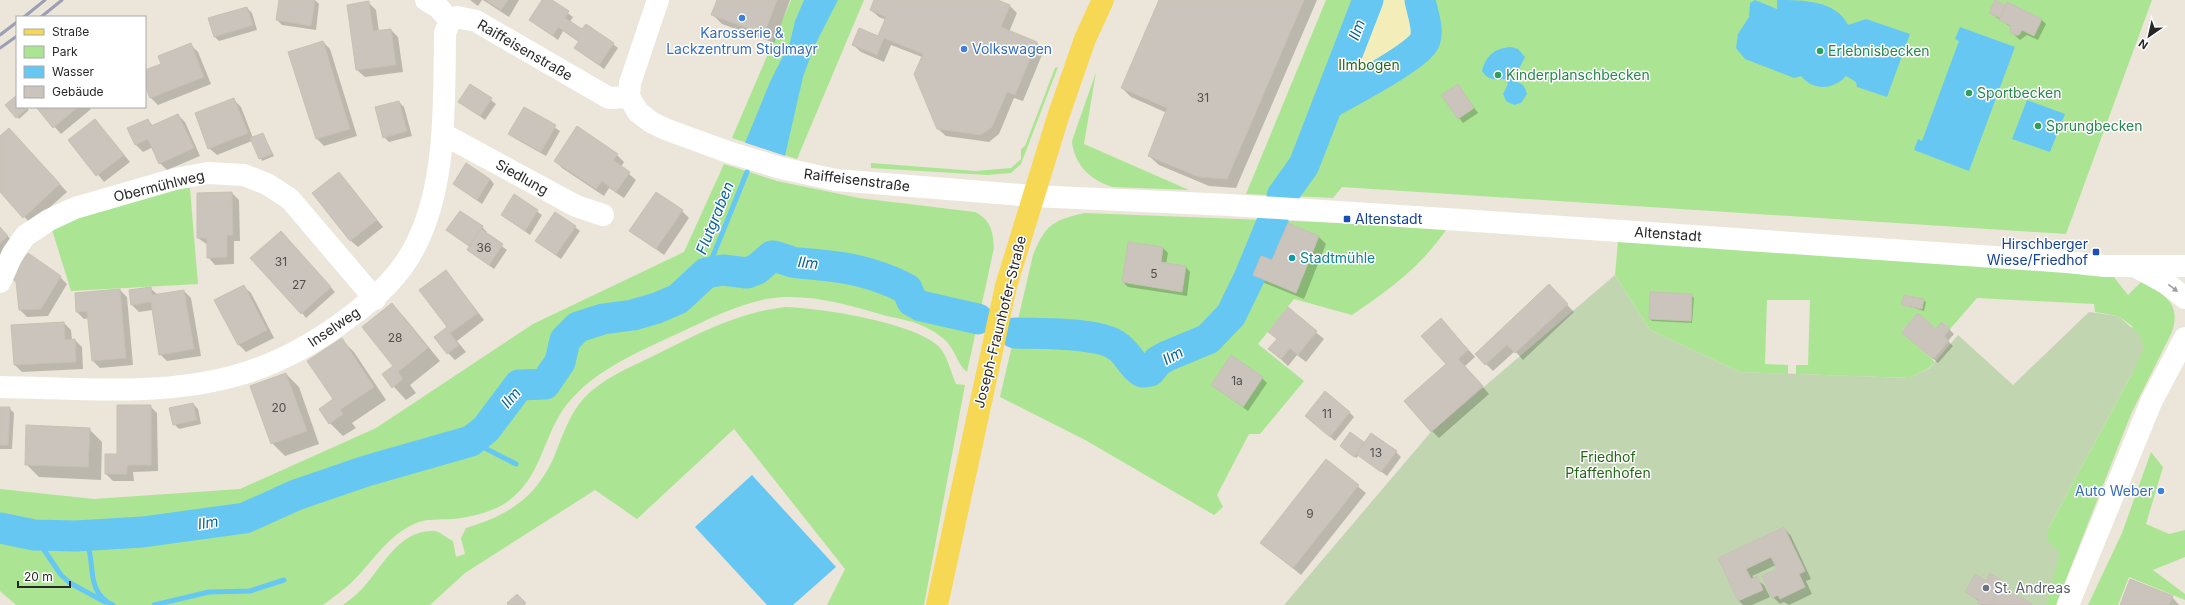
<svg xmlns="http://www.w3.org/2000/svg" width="2185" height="605" font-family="Inter,sans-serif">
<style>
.green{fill:#abe593;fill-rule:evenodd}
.sand{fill:#f3edba}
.cemetery{fill:#c1d6b0;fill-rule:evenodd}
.water{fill:#67c7f3}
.pier{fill:#ece5d9}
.shadow{fill:#0003}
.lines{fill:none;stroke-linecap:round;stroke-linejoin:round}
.stream{stroke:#67c7f3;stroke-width:5}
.river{stroke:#67c7f3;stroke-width:31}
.building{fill:#cac4bc;stroke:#c7c1b3}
.minor{stroke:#fff;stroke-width:22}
.major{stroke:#f6d854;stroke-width:22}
.rail{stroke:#9c9eb4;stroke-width:3}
.oneway{fill:#9e9e9e}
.shop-dot{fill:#3f7fe0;stroke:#fff;stroke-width:1.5}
.leisure-dot{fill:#2e9e5b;stroke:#fff;stroke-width:1.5}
.transit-dot{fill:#1a4fb4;stroke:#fff;stroke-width:1.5}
.culture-dot{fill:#0f9aa8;stroke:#fff;stroke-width:1.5}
.worship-dot{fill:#6b7280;stroke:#fff;stroke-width:1.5}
.labels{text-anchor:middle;stroke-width:3;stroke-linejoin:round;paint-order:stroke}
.number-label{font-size:12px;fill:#504f4d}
.shop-label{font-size:14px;fill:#366cbe;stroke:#fff}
.street-label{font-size:14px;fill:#282828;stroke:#fff}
.leisure-label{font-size:14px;fill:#27864d;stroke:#fff;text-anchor:start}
.park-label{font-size:14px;fill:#236716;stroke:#fff}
.transit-label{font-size:14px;fill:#164399;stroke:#fff;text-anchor:start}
.culture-label{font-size:14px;fill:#0d838f;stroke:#fff;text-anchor:start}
.worship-label{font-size:14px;fill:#5b616d;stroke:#fff;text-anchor:start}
.water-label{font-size:15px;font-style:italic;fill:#08629d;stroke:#fff}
</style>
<rect width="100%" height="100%" fill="#ece5d9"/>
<g class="green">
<path d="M791,0H864L797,159L732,138Z"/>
<path d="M1326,0H2152L2066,234L1342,187L1333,198L1246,194Z"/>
<path d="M1058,67L1021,164L1011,173L987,175L871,168V163L976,171L1011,168L1021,159V149L1025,146L1055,68Z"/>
<path d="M1096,72L1084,144L1189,190L1112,187C1091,180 1074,165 1072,141Z"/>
<path d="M724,164L777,181L859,198L975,212C991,220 993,231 994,248L967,372C958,365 957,355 950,346C946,339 936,333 929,329C915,321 899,319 883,315C846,304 805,292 766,299C736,305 709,319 681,332C641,351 597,368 568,403C544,432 543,473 512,498C497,511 473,517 453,519C440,520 427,518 414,524C387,536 372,563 351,583C342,591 332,598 323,605H16L0,591V489L94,499L240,489L376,428L533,324L684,252Z"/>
<path d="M189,177L198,284L71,291L49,220Z"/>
<path d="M1084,213L1448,227C1422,266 1390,289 1352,315L1294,299L1258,344L1304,381L1260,434H1249L1217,495L1223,507L1214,515L1087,441L1000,397L1033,255C1046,224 1052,221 1084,213Z"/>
<path d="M1619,230L2105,266L2128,295L2141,282C2163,294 2182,302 2172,332L2131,414L2056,605H2046L2048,529L2134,370L2132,326L2118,316L2095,312L2094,304L1977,298L1950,329L1943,322L1936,329L1918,313L1901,331L1935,362L1929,368L1909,378L1796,374V365H1808L1810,300H1767L1765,364L1788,365V374L1740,372L1650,330L1615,275ZM1904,295L1924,300L1921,309L1902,305Z"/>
<path d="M786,307C820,308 920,323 941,349C948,358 951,373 956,384L965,385L924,605H827L845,569L734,429L637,519L595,490L465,573L430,605H343C348,601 355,596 360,591C381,570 398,529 434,531C439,531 447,538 453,541L456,557L465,554L461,538L466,528C507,516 536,498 554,457C562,437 569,415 584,398C602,379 628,368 651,357C694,336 737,312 786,307Z"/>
<path d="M2151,452L2163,467L2146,524L2169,534L2185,530V557L2153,570L2185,594V600L2129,577L2118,605H2088L2122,533Z"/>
</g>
<path class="sand" d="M1378,0H1415L1420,35L1418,43L1345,84Z"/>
<path class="cemetery" d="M1615,275L1650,330L1740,372L1909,378L1930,368L1958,335L2013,385L2089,312L2118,316L2140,335L2144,348L2134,370L2048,529V541L2060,553L2046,605H2030L2031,603L1998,584L2001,580L1990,573L1986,581L1975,575L1965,592L1980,601L1978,604L1979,605H1284L1430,433ZM1784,527L1805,571L1799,574L1805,587L1780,599L1778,595L1772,598L1762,576L1777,569L1771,557L1746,569L1751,579L1757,577L1763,590L1738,601L1718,558Z"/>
<g class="water">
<path d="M804,0H838L814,47L803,77L785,156L745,143L770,82L790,42L795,21Z"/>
<path d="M1755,0L1777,9V0C1802,0 1836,0 1848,25L1866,19L1910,34L1887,97L1857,87L1856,82L1846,76C1834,90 1813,91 1801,76L1794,78L1745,59L1736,48L1738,34L1749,17L1750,3Z"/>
<path d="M1960,27L2015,47L1969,171L1914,150L1918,139L1922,141L1959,41L1955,39Z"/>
<path d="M1511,47L1518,49L1525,57L1519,69L1510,71V74L1515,82C1523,82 1525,87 1527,94L1521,103L1514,105L1506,101L1503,94L1508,84L1505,79C1495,80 1488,80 1482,71C1486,55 1495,48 1511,47Z"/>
<path d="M2027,100L2065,114L2050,152L2012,139Z"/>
<path d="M752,475L836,567L793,605H767L695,527Z"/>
</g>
<path class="pier" d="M743,142L785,156V158L744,144Z"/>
<g class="shadow">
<path d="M280,0H315L319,4L316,30L282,25L277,20Z"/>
<path d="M470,0H482L478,6Z"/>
<path d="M483,0H519L509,17Z"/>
<path d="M543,0H550L573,17L570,22L583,30L613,44L618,48L604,69L575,48L579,42L563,31L558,40L530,19Z"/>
<path d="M718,0H790L774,43L722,24L712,14Z"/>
<path d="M876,0H995L1010,6L1017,13L1009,32L1037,43L1044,50L1023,101L1014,98L999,134L989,142L946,136L938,129L922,57L891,45L884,62L861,52L853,45L879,37L886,20L879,17L871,10Z"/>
<path d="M1160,0H1317L1236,188L1209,186L1159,165L1149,156L1167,113L1131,97L1122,88Z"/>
<path d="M369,3L376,10L379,32L391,30L398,37L403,72L365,77L357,70Z"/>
<path d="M2005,6L2041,19L2046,24L2038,40L2027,35L2020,40L2012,33L2011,27L1990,13Z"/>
<path d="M247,8L252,13L257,30L219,41L214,36Z"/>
<path d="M323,42L330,49L357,136L324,146L317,139Z"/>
<path d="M191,45L198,52L211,84L158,105L151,98L145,83V71L162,64Z"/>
<path d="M471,85L496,104L485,120L460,102Z"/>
<path d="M1458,85L1478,113L1463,123L1459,118Z"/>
<path d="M234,100L241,107L253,138L263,134L274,156L262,161L252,141L217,155L209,148Z"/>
<path d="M399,102L404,107L412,136L389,142L384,137Z"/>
<path d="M6,105L26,107L29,110L19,119Z"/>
<path d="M37,107H89L91,109L61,134Z"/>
<path d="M524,108L560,131L546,156L514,138L510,133Z"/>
<path d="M178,115L185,122L200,156L167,170L160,163L153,147L143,152L135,144L148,120L153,126Z"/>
<path d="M95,120L130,162L104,182L70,140Z"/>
<path d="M16,136L67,192L31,224L0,191V137Z"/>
<path d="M617,155L624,162L621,167L636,180L624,198L609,188L604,196L562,168L555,160Z"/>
<path d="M339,173L383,227L358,247L350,240Z"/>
<path d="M490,179L494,184L482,204L454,184Z"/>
<path d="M232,193L239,200L240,241H234V264L215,265L208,257V245L198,238V194Z"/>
<path d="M515,196L542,215L530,235L502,215Z"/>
<path d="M682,211L689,218L664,255L631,231Z"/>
<path d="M1289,224L1319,237L1326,244L1304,299L1262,282L1255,275L1273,262Z"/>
<path d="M482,227L487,232L486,234L507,250L494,269L473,254L468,249L470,247L448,230Z"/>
<path d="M575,227L580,231L561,259L536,241Z"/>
<path d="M0,228L17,246L0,261Z"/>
<path d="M285,237L335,292L306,318L302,313Z"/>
<path d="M1129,243L1163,248L1168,253L1166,264L1186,267L1190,272L1187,296L1128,287L1123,282Z"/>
<path d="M446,271L484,320L457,341L466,352L455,360L448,353L449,327Z"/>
<path d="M60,277L67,284L48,316L27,317L20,310L17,283Z"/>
<path d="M243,286L251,293L274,338L246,352L239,345L216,301Z"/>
<path d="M1549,286L1574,312L1523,360L1515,351L1493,371L1476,354Z"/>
<path d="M150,288L158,295L184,291L191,298L201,356L167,361L160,354L153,310L139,312L132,305L130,291Z"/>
<path d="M120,290L127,297L133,365L100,368L93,361L89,318L84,319L77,312Z"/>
<path d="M1691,295L1694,298L1692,323L1652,321L1650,319Z"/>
<path d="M1923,300L1926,302L1924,311L1902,304Z"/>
<path d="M392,305L405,318L440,361L410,385L416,393L406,400L383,375L394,366Z"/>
<path d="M1288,309L1324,339L1306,362L1297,355L1288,366L1270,349L1278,340Z"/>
<path d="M64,323L71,330L72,340H75L82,347L83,369L22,372L15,365Z"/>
<path d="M1943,323L1954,334L1948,341L1953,346L1938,363L1907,336L1937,330Z"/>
<path d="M1448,327L1475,357L1465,366L1489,394L1439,438L1432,431L1447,364Z"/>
<path d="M341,339L354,352L386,400L352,423L356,428L343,436L330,423Z"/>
<path d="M286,374L299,387L319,444L285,456L272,443Z"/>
<path d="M1262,378L1267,383L1248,411L1212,385Z"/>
<path d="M193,404L198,409L201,424L179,429L174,424Z"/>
<path d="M150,406L157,413L158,471L133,472L134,481H113L106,474V455H118Z"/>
<path d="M0,408H9L14,413L12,449H0Z"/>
<path d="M1349,412L1354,417L1335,441L1306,416Z"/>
<path d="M89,429L102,442L101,480L39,477L26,464Z"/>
<path d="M1350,434L1364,444L1396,452L1401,457L1387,476L1359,455L1356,458L1341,446Z"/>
<path d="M1326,460L1366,493L1301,575L1261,542Z"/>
<path d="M1784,528L1791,536L1811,579L1806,581L1812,594L1789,605L1784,602L1780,604L1773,597L1778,569L1776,565L1752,576L1764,585L1770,597L1752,605H1743L1739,601L1719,559Z"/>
<path d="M2000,580L2005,585L2003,588L2032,605H1980V602L1966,592L1986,582Z"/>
<path d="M2172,597L2179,605H2121Z"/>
</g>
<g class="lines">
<g class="stream">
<path d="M706,273L747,172"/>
<path d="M471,441L516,464"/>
<path d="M34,535L61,575L70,583L105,602"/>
<path d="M76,536C81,540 87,543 89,550C94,569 88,594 113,605"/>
<path d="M154,605L209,592L250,591L284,580"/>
</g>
<g class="river">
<path d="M1328,104C1345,94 1421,55 1425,40C1429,29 1422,11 1420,0"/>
<path d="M1282,196L1304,165L1368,0"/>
<path d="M1015,333C1040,334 1098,332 1117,346C1128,353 1131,365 1142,372L1150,371L1158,361L1167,356L1208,339L1231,315L1249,278L1273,220"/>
<path d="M0,528L34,535L76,536L143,532L245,518L296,495L366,471L471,441L486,429L519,385L545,384L560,362L565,340L578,327L603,319L633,315L657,308L678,299L706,273L723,270L747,273L757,269L772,256C781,257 791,263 799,263C839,266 871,270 907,289L912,301L921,306L978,319"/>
</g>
</g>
<g class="building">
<path d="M279,0H315L311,26L276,20Z"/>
<path d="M486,0H508L501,10Z"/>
<path d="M542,0H552L569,11L565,18L582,29L586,24L614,43L599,65L574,48L579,41L558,27L553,36L529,20Z"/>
<path d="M717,0H777L764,34L711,15Z"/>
<path d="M874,0H998L1010,5L1001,27L1037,42L1015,95L1007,92L992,127L981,135L937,129L914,74L923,54L884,38L877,55L852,45L859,28L878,36L886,17L870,10Z"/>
<path d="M1159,0H1304L1227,179L1199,177L1148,156L1167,108L1121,88Z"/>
<path d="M1995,0L2005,5L2000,18L1989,13Z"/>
<path d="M369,1L373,31L391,29L396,65L356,70L347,5Z"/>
<path d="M2007,2L2042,19L2034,36L2022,30L2019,35H2015L2011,33L2010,25L1999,20Z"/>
<path d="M247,7L253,25L214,37L208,18Z"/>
<path d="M323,41L350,129L316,139L288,52Z"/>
<path d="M191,43L204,77L150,98L145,86V70L161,64L158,56Z"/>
<path d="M470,84L492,98L480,116L458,102Z"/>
<path d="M1458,84L1474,108L1458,119L1441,95Z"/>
<path d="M17,95V107L28,108L16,118L5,105Z"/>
<path d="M234,98L248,133L208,149L195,113Z"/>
<path d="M399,101L407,131L383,138L375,107Z"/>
<path d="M36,107H78L53,128Z"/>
<path d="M524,107L556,125L541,152L508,134Z"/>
<path d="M178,114L194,148L159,164L148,139L135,145L127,128L148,119L151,126Z"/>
<path d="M95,119L124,155L96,176L68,140Z"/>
<path d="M577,126L618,154L613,160L630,172L616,192L602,181L596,189L554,161Z"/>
<path d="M9,128L60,184L23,218L0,192V136Z"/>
<path d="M263,133L272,154L259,159L250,138Z"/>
<path d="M466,163L490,179L477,200L453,184Z"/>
<path d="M339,172L377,220L350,241L312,193Z"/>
<path d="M232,192L233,235H227V257L207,258V238H197V193Z"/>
<path d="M656,192L683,210L656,249L629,231Z"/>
<path d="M514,194L538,210L525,231L501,215Z"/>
<path d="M460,211L483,226L469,246L446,230Z"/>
<path d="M555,212L576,226L556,255L535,241Z"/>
<path d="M1288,223L1319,236L1296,293L1253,275L1261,256L1272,260Z"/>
<path d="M0,227L8,236L0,243Z"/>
<path d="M481,229L503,244L489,265L467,250Z"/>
<path d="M281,231L331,287L301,314L250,258Z"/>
<path d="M1128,242L1163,247L1161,262L1186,266L1182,292L1122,282Z"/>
<path d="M28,253L61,276L41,309L19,310L16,282L11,278Z"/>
<path d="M446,270L478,313L450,333L459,345L447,354L434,337L447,327L419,290Z"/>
<path d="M1549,284L1568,304L1515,353L1507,345L1485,365L1475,354Z"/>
<path d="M244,285L267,330L238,345L214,300Z"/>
<path d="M151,287L152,295L184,290L194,349L159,355L151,302L131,305L129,290Z"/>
<path d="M120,289L126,358L92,361L87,311L76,312L75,293Z"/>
<path d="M1650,292L1692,294L1691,321L1649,319Z"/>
<path d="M1904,295L1914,297L1911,307L1901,305Z"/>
<path d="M1914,297L1924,299L1922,309L1911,307Z"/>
<path d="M392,303L428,348L398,372L403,379L392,388L382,374L393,366L362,327Z"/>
<path d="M1288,307L1317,331L1298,355L1290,348L1281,359L1268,349L1277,339L1268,332Z"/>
<path d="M1918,313L1936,329L1942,322L1950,329L1944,336L1949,341L1933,359L1901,332Z"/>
<path d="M1441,318L1468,350L1458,359L1483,386L1431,432L1404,401L1446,364L1421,336Z"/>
<path d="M64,322L65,340L75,339L76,362L14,365L11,325Z"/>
<path d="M342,338L374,387L340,410L343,414L329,424L319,409L333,399L307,361Z"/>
<path d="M1231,355L1263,377L1243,407L1211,385Z"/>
<path d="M286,373L307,431L271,444L250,386Z"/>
<path d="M1325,391L1350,412L1330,437L1305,416Z"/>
<path d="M193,403L197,420L173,425L169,408Z"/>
<path d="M117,405H151V465H127V474H105V454H117Z"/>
<path d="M0,407H10L8,445H0Z"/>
<path d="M26,425L90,428L88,467L25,465Z"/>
<path d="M1350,432L1364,442L1354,457L1340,446Z"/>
<path d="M1371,433L1397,451L1381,472L1356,454Z"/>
<path d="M1326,459L1359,485L1293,568L1260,543Z"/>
<path d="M1784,527L1805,571L1799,574L1805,587L1780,599L1778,595L1772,598L1762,576L1777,569L1771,557L1746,569L1751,579L1757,576L1763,590L1738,601L1718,558Z"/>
<path d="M1990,573L2001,580L1998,584L2031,603L2030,605L1977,604L1980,601L1965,592L1975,574L1986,581Z"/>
<path d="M2130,579L2173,596L2169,605H2120Z"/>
<path d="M517,594L526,603L524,605H508L507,603Z"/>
</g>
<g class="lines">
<g class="minor">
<path d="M426,0L439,8L450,21"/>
<path d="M658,0L630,83L629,97L638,112L651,122L665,129L728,152L781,168L836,180L1033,196L1230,205L1461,220L2067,262L2105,266H2185"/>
<path d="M450,21L457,17L476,21L609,98L629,97"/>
<path d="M443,134L576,206L603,215"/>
<path d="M2138,268L2166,283L2185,298"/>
<path d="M0,282L13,253L25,236L49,220L75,208L175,179L208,173L244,175L267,184L290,199L375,299"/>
<path d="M0,387C78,388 162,397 238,375C277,364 315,343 347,319C377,297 404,273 419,238C447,178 444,97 445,33L450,21"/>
<path d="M2068,605L2152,400L2185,338"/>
</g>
<path class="major" d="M937,605L1006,286L1058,117L1085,39L1103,0"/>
<g class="rail">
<path d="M24,17L45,0"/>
<path d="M41,17L62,0"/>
<path d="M0,35L17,22"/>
<path d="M0,48L17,36"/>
</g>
</g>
<defs><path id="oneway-solid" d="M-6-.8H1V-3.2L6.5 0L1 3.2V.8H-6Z"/></defs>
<use class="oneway" href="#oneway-solid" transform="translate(2173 288) rotate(38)"/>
<g class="shop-dot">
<circle cx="742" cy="18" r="4"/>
<circle cx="964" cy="49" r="4"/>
<circle cx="2161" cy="491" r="4"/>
</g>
<g class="leisure-dot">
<circle cx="1820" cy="51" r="4"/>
<circle cx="1498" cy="75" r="4"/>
<circle cx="1969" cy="93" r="4"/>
<circle cx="2038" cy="126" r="4"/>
</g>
<g class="transit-dot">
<rect x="1343" y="215" width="8" height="8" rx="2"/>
<rect x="2092" y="248" width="8" height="8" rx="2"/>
</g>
<circle class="culture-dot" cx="1292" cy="258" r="4"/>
<circle class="worship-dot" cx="1986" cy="588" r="4"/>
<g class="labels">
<g class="number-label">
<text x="1203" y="102">31</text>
<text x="484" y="252">36</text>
<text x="281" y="266">31</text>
<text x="1154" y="278">5</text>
<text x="299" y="289">27</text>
<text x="395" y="342">28</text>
<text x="1237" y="385">1a</text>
<text x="279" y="412">20</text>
<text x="1327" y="418">11</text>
<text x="1376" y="457">13</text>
<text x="1310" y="518">9</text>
</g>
<g class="shop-label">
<text x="742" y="38">Karosserie &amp;<tspan x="742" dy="16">Lackzentrum Stiglmayr</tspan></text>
<text x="972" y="54" text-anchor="start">Volkswagen</text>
<text x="2153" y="496" text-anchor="end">Auto Weber</text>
</g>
<g class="street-label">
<text transform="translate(525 50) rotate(30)" y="5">Raiffeisenstraße</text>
<text transform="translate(522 177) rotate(29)" y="5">Siedlung</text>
<text transform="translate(857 180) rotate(7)" y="5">Raiffeisenstraße</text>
<text transform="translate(159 186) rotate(-14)" y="5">Obermühlweg</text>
<text transform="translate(1668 234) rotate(4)" y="5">Altenstadt</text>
<text transform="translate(1000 322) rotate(-76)" y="5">Joseph-Fraunhofer-Straße</text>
<text transform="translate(334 327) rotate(-34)" y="5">Inselweg</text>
</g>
<g class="leisure-label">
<text x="1828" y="56">Erlebnisbecken</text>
<text x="1506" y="80">Kinderplanschbecken</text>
<text x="1977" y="98">Sportbecken</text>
<text x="2046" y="131">Sprungbecken</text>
</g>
<g class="park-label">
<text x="1369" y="70">Ilmbogen</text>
<text x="1608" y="462">Friedhof<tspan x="1608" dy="16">Pfaffenhofen</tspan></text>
</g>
<g class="transit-label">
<text x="1355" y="224">Altenstadt</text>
<text x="2088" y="249" text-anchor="end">Hirschberger<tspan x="2088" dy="16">Wiese/Friedhof</tspan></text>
</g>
<g class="culture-label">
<text x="1300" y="263">Stadtmühle</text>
</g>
<g class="worship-label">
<text x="1994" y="593">St. Andreas</text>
</g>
<g class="water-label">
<text transform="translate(1357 30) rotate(-69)" y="5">Ilm</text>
<text transform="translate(715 218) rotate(-68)" y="5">Flutgraben</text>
<text transform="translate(808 263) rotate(6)" y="5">Ilm</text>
<text transform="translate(1173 356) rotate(-29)" y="5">Ilm</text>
<text transform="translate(511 398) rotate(-49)" y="5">Ilm</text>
<text transform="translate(208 523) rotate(-8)" y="5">Ilm</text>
</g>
</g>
<rect x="16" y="16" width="130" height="92" fill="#ffffff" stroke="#a9a9a9"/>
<rect x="24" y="29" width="20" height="6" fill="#f6d854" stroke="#a9a9a9"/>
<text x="52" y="36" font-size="12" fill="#282828">Straße</text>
<rect x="24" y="46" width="20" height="12" fill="#abe593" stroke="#a9a9a9"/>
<text x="52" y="56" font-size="12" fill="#282828">Park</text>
<rect x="24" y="66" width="20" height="12" fill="#67c7f3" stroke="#a9a9a9"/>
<text x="52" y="76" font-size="12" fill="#282828">Wasser</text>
<rect x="24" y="86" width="20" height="12" fill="#cac4bc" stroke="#a9a9a9"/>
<text x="52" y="96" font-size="12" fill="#282828">Gebäude</text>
<g transform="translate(2149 36) rotate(214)" stroke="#ffffff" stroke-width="3" paint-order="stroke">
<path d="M0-3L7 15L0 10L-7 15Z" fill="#282828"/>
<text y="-6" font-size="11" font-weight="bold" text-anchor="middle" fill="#282828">N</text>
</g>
<path d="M18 581v6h52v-6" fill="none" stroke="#282828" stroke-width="2"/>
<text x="24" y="581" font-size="12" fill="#282828" stroke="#ffffff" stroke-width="3" paint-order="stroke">20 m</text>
</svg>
